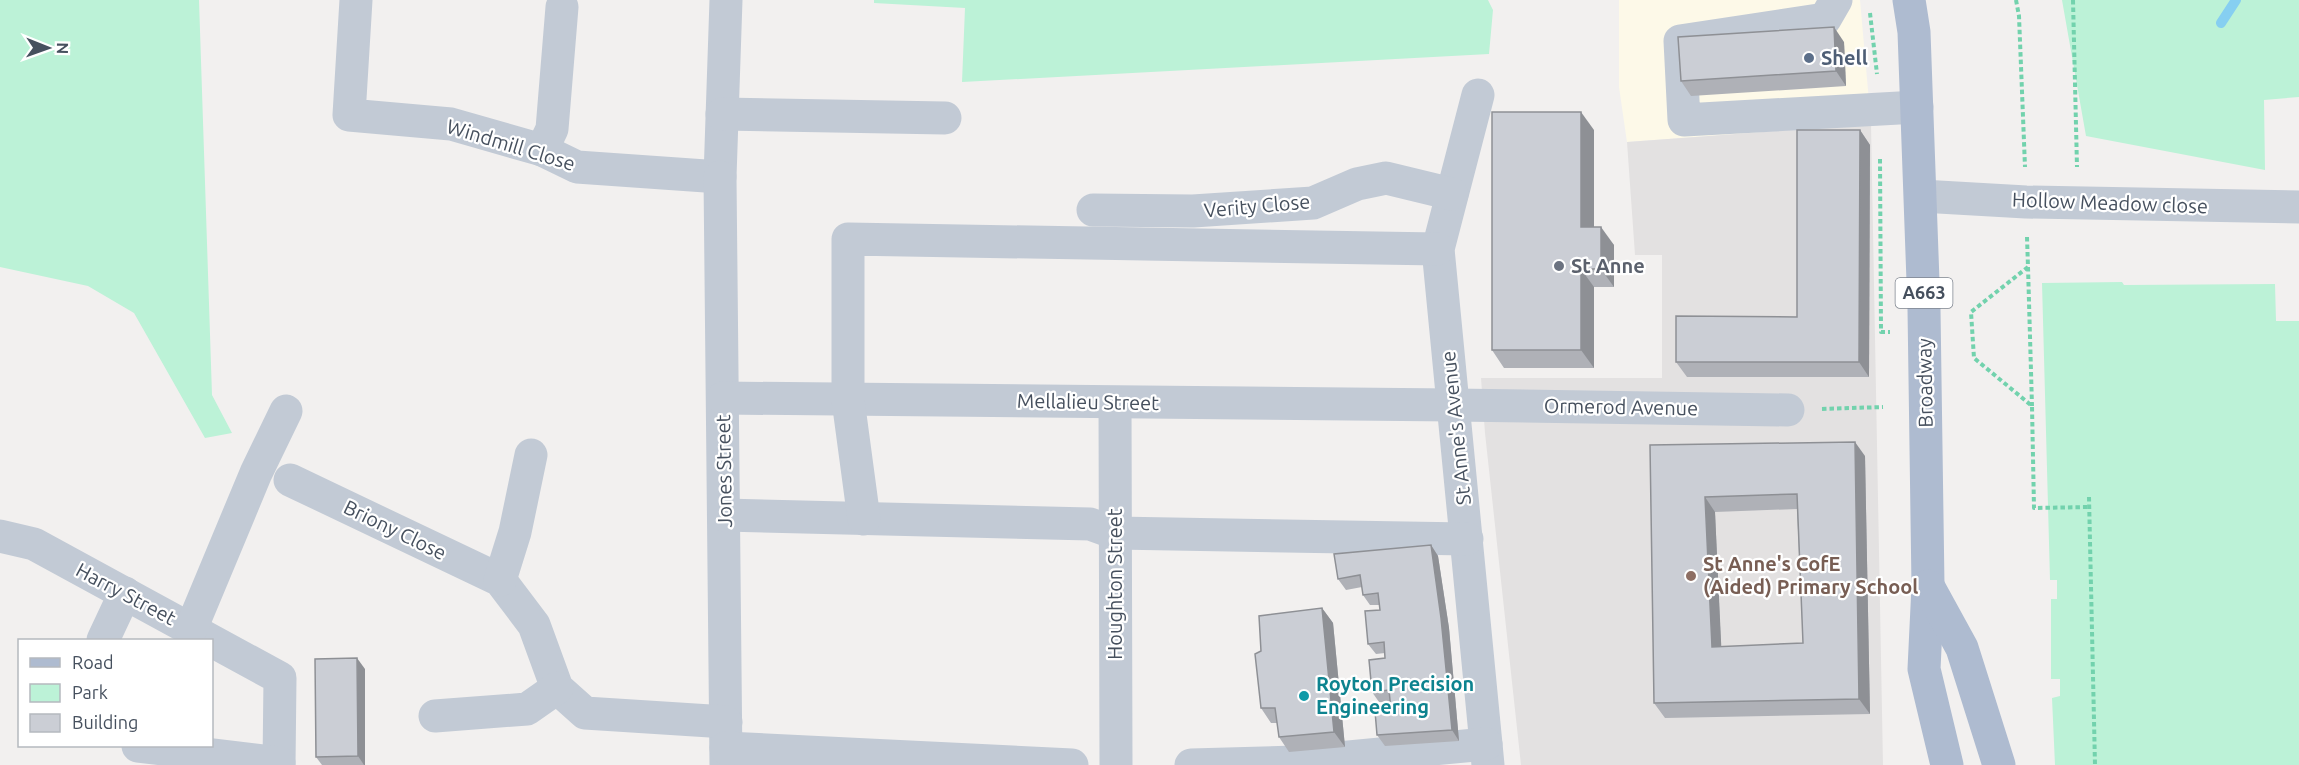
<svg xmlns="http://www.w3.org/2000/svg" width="2299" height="765" font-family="Ubuntu,sans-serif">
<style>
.commercial{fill:#fdf9e8}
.education{fill:#e3e1e1}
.green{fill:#bcf2d7}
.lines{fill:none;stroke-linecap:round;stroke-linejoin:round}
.stream{stroke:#86cff1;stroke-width:10}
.path{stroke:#72d2ad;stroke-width:4;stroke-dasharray:4.5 3;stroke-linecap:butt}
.minor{stroke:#c2cad5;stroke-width:33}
.major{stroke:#aebbd0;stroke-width:33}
.wall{fill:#afb1b7;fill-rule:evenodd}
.shaded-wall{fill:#8e9095}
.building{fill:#cbced5;stroke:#8e9095;stroke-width:1.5;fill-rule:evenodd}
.service-dot{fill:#5c6f8a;stroke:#fff;stroke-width:2}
.worship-dot{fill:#6b7280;stroke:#fff;stroke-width:2}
.education-dot{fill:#8d6e63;stroke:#fff;stroke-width:2}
.culture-dot{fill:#0f9aa8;stroke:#fff;stroke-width:2}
.labels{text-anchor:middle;stroke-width:4.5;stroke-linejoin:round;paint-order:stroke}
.shield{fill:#fff;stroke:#7e848e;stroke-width:1.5}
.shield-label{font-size:18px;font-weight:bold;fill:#46505e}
.service-label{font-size:20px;font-weight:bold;fill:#4e5e75;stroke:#fff;text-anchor:start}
.street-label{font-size:20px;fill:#46505e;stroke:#fff}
.worship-label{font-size:20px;font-weight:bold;fill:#5b616d;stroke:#fff;text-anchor:start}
.education-label{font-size:20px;font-weight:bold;fill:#785e54;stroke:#fff;text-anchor:start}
.culture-label{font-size:20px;font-weight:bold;fill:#0d838f;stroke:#fff;text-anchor:start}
</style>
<rect width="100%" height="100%" fill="#f2f0ef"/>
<path class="commercial" d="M1619,0H1860L1871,124L1627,142L1619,87Z"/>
<path class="education" d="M1871,124L1883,765H1521L1485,433L1481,378H1662V255H1635L1627,142Z"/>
<g class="green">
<path d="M0,0H199L212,395L232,433L205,438L134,313L88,286L0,267Z"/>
<path d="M874,0H1488L1493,10L1489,54L962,82L965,8L874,3Z"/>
<path d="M2062,0H2299V97L2264,100L2265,170L2086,136Z"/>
<path d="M2122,282L2124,285L2275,284L2276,321H2299V765H2055L2052,698L2060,696V679H2051V599H2057V580H2050L2042,283Z"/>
</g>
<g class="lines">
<path class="stream" d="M2221,23L2236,0"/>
<g class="path">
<path d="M2016,0L2019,16L2025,167"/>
<path d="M2073,0L2077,167"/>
<path d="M1870,13L1877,74"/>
<path d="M1880,159L1881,332H1890"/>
<path d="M2027,237L2028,267L1971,312L1974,358L2032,406L2034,508L2089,507"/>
<path d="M2028,267L2032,406"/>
<path d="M1822,409L1883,407"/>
<path d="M2089,497L2095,765"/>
</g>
<g class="minor">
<path d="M356,0L349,115L451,124L542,150L577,167L720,177L726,0"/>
<path d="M1836,0L1825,19L1680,41L1684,120L1917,107"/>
<path d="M1478,95L1438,249L1488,765"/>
<path d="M722,114L945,118"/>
<path d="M542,150L552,129L562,7"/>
<path d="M720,177L726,765"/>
<path d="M1921,196L2026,202L2299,207"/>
<path d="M1093,210L1193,211L1313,203L1357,184L1386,178L1452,194"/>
<path d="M723,398L1454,405L1788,410"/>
<path d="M1115,403L1116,765"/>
<path d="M290,480L500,580L534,625L557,688L585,713L726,722"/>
<path d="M724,515L1090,524L1115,533L1467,539"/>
<path d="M864,519L848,400V239L1438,249"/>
<path d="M0,536L34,544L280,678L279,765"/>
<path d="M500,580L515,532L531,455"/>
<path d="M191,629L256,473L286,411"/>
<path d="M103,640L125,593"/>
<path d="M435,716L527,709L557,688"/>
<path d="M138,746L279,763"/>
<path d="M726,748L1072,765"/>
<path d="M1191,765L1296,762L1486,744"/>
</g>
<g class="major">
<path d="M1909,0L1914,32L1924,309L1928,586L1924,669L1947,765"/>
<path d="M1928,586L1962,648L1999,765"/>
</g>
</g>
<g class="wall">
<path d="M1844,42L1846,86L1691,96L1681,81Z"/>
<path d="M1594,130V227L1614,245V287H1594V368H1504L1492,350Z"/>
<path d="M1860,130L1870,145L1869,377H1687L1676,362L1797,317Z"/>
<path d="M1650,445L1865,456L1870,714L1665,718L1654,703ZM1797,509L1803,643L1721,647L1715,512Z"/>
<path d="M1431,545L1438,556L1449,628L1459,741L1385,746L1377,735L1391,710L1390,702H1379L1372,692L1385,658V653L1376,654L1368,644L1380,610L1379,605H1370L1363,595L1362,587L1346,590L1338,579Z"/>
<path d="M1322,608L1333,623L1345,747L1289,752L1279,737L1277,723H1271L1261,708V651Z"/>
<path d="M365,669V765H322L316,757Z"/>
</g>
<g class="shaded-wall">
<path d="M1834,27L1844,42L1846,86L1836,71Z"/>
<path d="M1581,112L1594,130V246L1581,227Z"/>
<path d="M1860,130L1870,145L1869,377L1859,362Z"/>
<path d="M1601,227L1614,245V287L1601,269Z"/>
<path d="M1581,269L1594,287V368L1581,350Z"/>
<path d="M1855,442L1865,456L1870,714L1859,699Z"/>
<path d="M1705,497L1715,512L1722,662L1712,647Z"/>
<path d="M1431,545L1438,556L1449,628L1459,741L1452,730Z"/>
<path d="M1322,608L1333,623L1345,747L1334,732Z"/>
<path d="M357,658L365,669V765H364L358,756Z"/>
</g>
<g class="building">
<path d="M1834,27L1836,71L1681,81L1678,37Z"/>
<path d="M1492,112H1581V227H1601V269H1581V350H1492Z"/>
<path d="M1797,130H1860L1859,362H1676V316L1797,317Z"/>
<path d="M1855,442L1859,699L1654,703L1650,445ZM1797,494L1803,643L1712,647L1705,497Z"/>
<path d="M1431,545L1441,618L1452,730L1377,735L1375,711L1391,710L1389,690L1372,692L1369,660L1385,658L1384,642L1368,644L1365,611L1380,610L1378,593L1363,595L1360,575L1338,579L1334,554Z"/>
<path d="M1322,608L1334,732L1279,737L1275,708H1261L1255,654L1261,651L1259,616Z"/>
<path d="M357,658L358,756L316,757L315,659Z"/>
</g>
<circle class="service-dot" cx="1809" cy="58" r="6"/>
<circle class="worship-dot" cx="1559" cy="266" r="6"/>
<circle class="education-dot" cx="1691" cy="576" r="6"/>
<circle class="culture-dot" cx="1304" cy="696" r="6"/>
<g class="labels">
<rect class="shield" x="1895.5" y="278" width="57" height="30" rx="4.5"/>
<g class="shield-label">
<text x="1924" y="299">A663</text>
</g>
<g class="service-label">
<text x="1821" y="65">Shell</text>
</g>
<g class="street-label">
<text transform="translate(511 145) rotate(17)" y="7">Windmill Close</text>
<text transform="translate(2110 203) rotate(2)" y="7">Hollow Meadow close</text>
<text transform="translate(1257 206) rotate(-5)" y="7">Verity Close</text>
<text transform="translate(1925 383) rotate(-91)" y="7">Broadway</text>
<text transform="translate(1088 402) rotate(1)" y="7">Mellalieu Street</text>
<text transform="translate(1621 407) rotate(1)" y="7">Ormerod Avenue</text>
<text transform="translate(1456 428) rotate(-96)" y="7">St Anne's Avenue</text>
<text transform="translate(724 471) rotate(-91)" y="7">Jones Street</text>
<text transform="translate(395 530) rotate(26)" y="7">Briony Close</text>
<text transform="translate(1115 584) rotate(-90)" y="7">Houghton Street</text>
<text transform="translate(126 594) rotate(28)" y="7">Harry Street</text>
</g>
<g class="worship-label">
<text x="1571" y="273">St Anne</text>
</g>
<g class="education-label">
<text x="1703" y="571">St Anne's CofE<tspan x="1703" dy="23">(Aided) Primary School</tspan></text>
</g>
<g class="culture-label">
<text x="1316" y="691">Royton Precision<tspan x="1316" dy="23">Engineering</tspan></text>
</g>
</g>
<rect x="18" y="639" width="195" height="108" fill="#ffffff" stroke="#b5b9bf" stroke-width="1.5"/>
<rect x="30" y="658" width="30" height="9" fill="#aebbd0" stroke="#b5b9bf" stroke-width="1.5"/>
<text x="72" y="669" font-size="18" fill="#46505e">Road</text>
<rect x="30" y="684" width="30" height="18" fill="#bcf2d7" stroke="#b5b9bf" stroke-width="1.5"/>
<text x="72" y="699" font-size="18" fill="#46505e">Park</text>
<rect x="30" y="714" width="30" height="18" fill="#cbced5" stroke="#b5b9bf" stroke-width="1.5"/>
<text x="72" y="729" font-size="18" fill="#46505e">Building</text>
<g transform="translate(48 48) rotate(91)" stroke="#ffffff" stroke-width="4.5" paint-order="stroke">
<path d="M0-4.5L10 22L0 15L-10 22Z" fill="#46505e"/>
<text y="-9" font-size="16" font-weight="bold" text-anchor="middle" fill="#46505e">N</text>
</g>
</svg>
